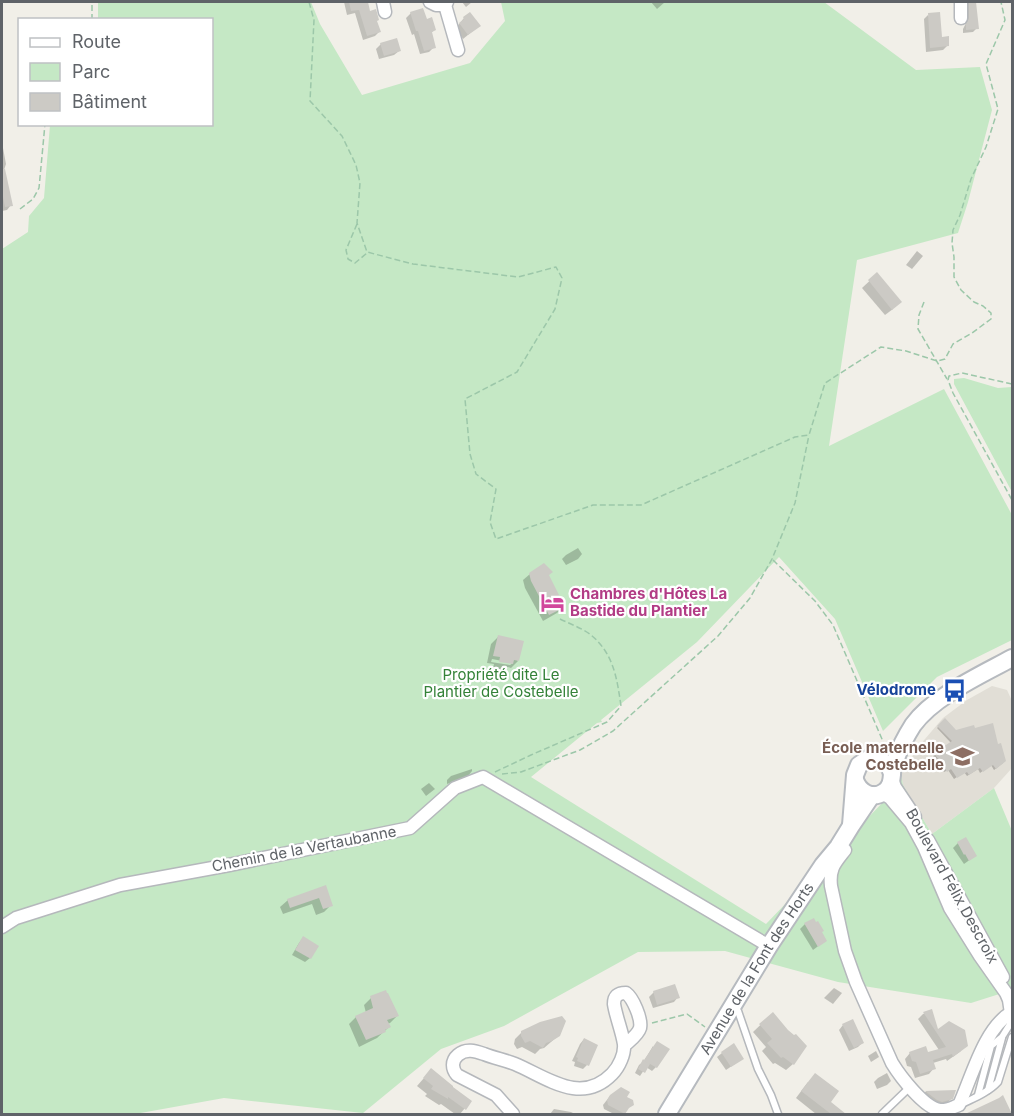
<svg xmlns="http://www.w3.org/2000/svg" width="1014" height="1116" font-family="Inter,sans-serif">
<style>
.education{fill:#e1ded6}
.green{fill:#c5e8c5}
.shadow{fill:#0003;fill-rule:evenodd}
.building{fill:#cccac5}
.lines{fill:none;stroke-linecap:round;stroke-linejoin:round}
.service-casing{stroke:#b5b8bc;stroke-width:9}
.minor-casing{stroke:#b5b8bc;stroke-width:15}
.secondary-casing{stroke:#b6babf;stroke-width:20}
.path{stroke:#9cc7a9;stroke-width:1.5;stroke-dasharray:6 3;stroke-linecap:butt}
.service{stroke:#fff;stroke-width:6}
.minor{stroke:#fff;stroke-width:12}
.secondary{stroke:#fff;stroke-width:16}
.labels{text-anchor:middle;stroke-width:4.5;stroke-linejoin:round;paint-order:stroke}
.hotel-label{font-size:15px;font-weight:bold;fill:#b23c85;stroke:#fff;text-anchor:start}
.park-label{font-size:15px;fill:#348238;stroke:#fff}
.transit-label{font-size:15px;font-weight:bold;fill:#164399;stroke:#fff;text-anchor:end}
.education-label{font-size:15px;font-weight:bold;fill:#785e54;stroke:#fff;text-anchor:end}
.street-label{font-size:15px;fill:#5f6368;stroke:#fff}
</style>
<rect width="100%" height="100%" fill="#f1efe8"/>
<path class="education" d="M992,686L1007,690L1012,701V768L994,788L932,834L903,785L901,775L919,746L943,718L967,700Z"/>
<g class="green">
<path d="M98,2H311L320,24L362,95L470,63L505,21L501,2H824L916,70L980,67L992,110L968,202L958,233L857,260L829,446L944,389L1012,515V640L937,677L883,731L835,619L779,557L697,642L601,720L602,722L597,723L531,777L766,924L886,799L901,775L903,785L932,834L994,788L1012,831V990L971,1003L838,982L725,951L638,952L504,1026L441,1049L363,1113L224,1098L135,1114H2V249L28,232L29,216L44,198L50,125L212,124V20L98,19Z"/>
<path d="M964,378L998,388L1012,387V492L954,384V379Z"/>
</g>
<g class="shadow">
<path d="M344,2H367L369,13L376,22L379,32L375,36L363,40L355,13L347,15Z"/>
<path d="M462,2H472L466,7Z"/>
<path d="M651,2H665L657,9Z"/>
<path d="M966,2H975L977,28L973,32L963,33V29L966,23Z"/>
<path d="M411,13L426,21L434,30L431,33L434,47L429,52L420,54L414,34L412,35L406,18Z"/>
<path d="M928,15L940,38L948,45L943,50L926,52L924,19Z"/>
<path d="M464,18L474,30L463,39L456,28Z"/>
<path d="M381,44L399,51L394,55L379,59L376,49Z"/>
<path d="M2,148H3L6,164L4,170L11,205L7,210L2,211Z"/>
<path d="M917,251L923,256L912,269L906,265Z"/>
<path d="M877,274L893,309L885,315L862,288Z"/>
<path d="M578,548L582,554L578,559L566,565L562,559L566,555Z"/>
<path d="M530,574L547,576L563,607L557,613L543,621L525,588L523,580Z"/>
<path d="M498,637L518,661L511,668L508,667L504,671L493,668L494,664L487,663L491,644ZM492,659L513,663L510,665L491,662Z"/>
<path d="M945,720L956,731L1003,763L994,770L991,765L980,773L978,769L967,776L964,772L954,779L948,770L944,772L933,756L951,743L937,728Z"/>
<path d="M472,769V771L468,776L447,784V780L451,776Z"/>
<path d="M429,783L435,789L426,796L421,789Z"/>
<path d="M958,843L975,856L964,864L953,848Z"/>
<path d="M325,887L331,905L324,912L316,915L312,904L283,914L280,907L288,900Z"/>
<path d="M805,924H816L825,941L813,950L800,929Z"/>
<path d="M303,938L310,958L305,962L292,955L299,943Z"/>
<path d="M834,988L842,993L833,1004L824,998Z"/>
<path d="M654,992L678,997L674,1002L653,1008L649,997Z"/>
<path d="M371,998L397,1016L390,1023L387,1024L389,1027L377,1038L359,1047L349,1024L356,1017L366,1013L364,1005Z"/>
<path d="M931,1011L937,1031L961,1051L947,1061L946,1059L933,1063L934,1068L929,1074L915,1078L911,1067L907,1066L905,1059L910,1053L927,1054L939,1050L918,1019L923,1014Z"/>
<path d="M772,1014L793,1064L786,1070L775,1063L773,1064L762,1051L766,1047L753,1032Z"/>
<path d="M843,1025L863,1042L858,1047L849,1051L839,1030Z"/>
<path d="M522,1032L559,1035L551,1042L544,1048L540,1049L535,1054L522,1047L517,1049L514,1044L515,1039Z"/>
<path d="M584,1039L587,1065L583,1069L574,1066L575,1062L572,1061L580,1044Z"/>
<path d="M653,1046L656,1067L652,1071L646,1067L640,1076L635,1073L639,1065L644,1061Z"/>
<path d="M876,1051L879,1057L871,1062L868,1056Z"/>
<path d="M722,1053L742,1059L726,1070L717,1057Z"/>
<path d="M887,1073L891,1081L887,1085L877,1089L874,1082L878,1078Z"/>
<path d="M424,1078L470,1102L460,1114H455L441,1104L439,1105L425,1096L427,1094L417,1086Z"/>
<path d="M808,1082L839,1111L837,1114H816L796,1098Z"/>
<path d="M925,1092H954L952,1098L947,1103L937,1106L922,1096Z"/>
<path d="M610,1096L625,1098L626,1110L623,1114H614L604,1109L603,1105Z"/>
<path d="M1003,1097L1011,1114H969Z"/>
<path d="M554,1109L571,1112L575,1114H550Z"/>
</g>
<g class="building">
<path d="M349,2H368L370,11L376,9L379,20L377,21L381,32L367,36L359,10L351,11Z"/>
<path d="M969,2H976L979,29L966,30V24L969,18Z"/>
<path d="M423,8L427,19L432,17L436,30L432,32L436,48L424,51L418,31H416L410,12Z"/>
<path d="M470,12L481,26L468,35L459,23L464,19L463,17Z"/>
<path d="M940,12L942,37L949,36V46L930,48L928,13Z"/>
<path d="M397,38L401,51L384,56L380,43Z"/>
<path d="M2,169H5L13,206L5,207L2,192Z"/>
<path d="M877,272L902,302L892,310L868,280Z"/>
<path d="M544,563L553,572L549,575L565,607L549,615L531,581L529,573Z"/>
<path d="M498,635L524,641L519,661L514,660L513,664L499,662L500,657L493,656Z"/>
<path d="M945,718L956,730L974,725L975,728L993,723L998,744L1001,743L1006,761L996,769L993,765L983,772L980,768L969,775L967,772L957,778L951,769L947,772L934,753L952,741L937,726Z"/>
<path d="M966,837L977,856L969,861L965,854L964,855L957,842Z"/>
<path d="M326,885L333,906L323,909L319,898L290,908L287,899Z"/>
<path d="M814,918L816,922L818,921L824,931L822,932L827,941L818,947L804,923Z"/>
<path d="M303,936L319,946L311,959L295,950Z"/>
<path d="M675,984L680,998L657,1005L653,991Z"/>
<path d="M386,990L387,993H388L399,1016L387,1020L391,1027L385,1030L386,1032L366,1040L355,1016L373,1008L370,996Z"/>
<path d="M932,1009L938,1029L949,1021L965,1030L968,1046L953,1057L952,1054L933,1060L936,1069L920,1074L916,1062L912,1061L909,1052L926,1046L928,1052L946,1047L923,1012Z"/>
<path d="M773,1012L788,1030L794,1035L796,1034L807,1046L794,1065L783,1057L781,1058L767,1043L772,1039L759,1024Z"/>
<path d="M562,1016L566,1021L560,1036L552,1041L546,1043L543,1048L530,1041L525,1043L521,1036V1031L540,1022Z"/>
<path d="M853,1019L864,1043L854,1048L842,1024Z"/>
<path d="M584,1038L598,1045L589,1066L577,1061L578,1058L576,1057Z"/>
<path d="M657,1041L670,1049L657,1068L645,1061L650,1064L645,1073L638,1069L643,1059L644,1060Z"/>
<path d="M734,1043L744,1059L731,1067L721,1052Z"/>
<path d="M431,1068L453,1086V1087L472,1101L466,1110L448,1097V1099L431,1089L433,1086L423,1078Z"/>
<path d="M815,1073L839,1091L831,1102L846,1114H831L801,1091Z"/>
<path d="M621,1087L630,1092L627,1097L633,1100L634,1105L629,1108L625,1114L608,1105L607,1100L610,1095Z"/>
<path d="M956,1090L953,1099L942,1102L937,1100L925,1091Z"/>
<path d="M1003,1095L1012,1114H965L999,1098Z"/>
</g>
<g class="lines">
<defs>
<g id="service">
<path d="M733,1008L738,1011L758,1069L771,1095L778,1114"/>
<path d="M988,1090L1002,1038"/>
<path d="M978,1095L991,1046L1002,1037L1012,1021"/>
<path d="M962,1104C974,1098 989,1092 998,1082L1012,1037"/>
<path d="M882,1114L910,1087"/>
</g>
<g id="minor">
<path d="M383,2L385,12"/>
<path d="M430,2L436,5H445L447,2"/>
<path d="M961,2V18"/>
<path d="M445,5L458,50"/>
<path d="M892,779L895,787L915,817"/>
<path d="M882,793L890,798L911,823L924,847L950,908L980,956L1006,993L1009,1000L1012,1020"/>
<path d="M928,840L1003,977"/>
<path d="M845,850C835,863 829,868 831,886L845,951L856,982L892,1063C900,1076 924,1108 940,1110C947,1111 953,1107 959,1105C972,1077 984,1028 1012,1012"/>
<path d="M2,927L16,918L120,885L229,865L410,828L455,788L483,777L769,946"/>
<path d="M513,1114L496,1095L457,1075C452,1069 451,1061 458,1055C466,1048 475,1051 484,1054C494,1058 505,1060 515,1064C546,1077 581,1106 612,1074C619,1067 625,1054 624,1044C622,1031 616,1017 614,1004C614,996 618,993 626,993C633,998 642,1019 640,1028C638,1035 629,1041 624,1046"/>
</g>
<g id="secondary">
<path d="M855,780C859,792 872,800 884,792C895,784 890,773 894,763C899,750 906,736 913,725C934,696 981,675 1012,658"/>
<path d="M851,825L855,775L859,765L868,759L878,758L889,766L892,773"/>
<path id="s1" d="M667,1114L769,946L823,865L838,847L851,826L872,795"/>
</g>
</defs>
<use href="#service" class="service-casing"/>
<use href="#minor" class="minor-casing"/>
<use href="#secondary" class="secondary-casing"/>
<g class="path">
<path d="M309,2L314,20L310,101L342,136L356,165L360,183L357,223L367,252L413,264L518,277L556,267L562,278L555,309L517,372L465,399L470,454L476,474L496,489L490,522L496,539L593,505H641L795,437L809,435L825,383L881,347L906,351L937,361L945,359L953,344L972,333L991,319V313L983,306L974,302L961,290L954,277V257L952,243L953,230L960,215L971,179L986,147L998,109L986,64L1005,20L1001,2"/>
<path d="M92,20V2"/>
<path d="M20,209L33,199L39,188L45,124"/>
<path d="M357,224L346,250L348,259L355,263L367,253"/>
<path d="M924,302L919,315L918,329L947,379"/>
<path d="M1012,384L962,373L949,376L948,380L953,393L1012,500"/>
<path d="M773,560L815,601L833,625L885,746"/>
<path d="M495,772L531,755L607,722L621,706C617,679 614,654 591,635C582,628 568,623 558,618"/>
<path d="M502,774L521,772L580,750L613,731L718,636L750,598L772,559L795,503L809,435"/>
<path d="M652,1023L687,1014L705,1027"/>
</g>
<use href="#service" class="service"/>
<use href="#minor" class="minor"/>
<use href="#secondary" class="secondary"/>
</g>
<defs>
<symbol id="hotel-bare" viewBox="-9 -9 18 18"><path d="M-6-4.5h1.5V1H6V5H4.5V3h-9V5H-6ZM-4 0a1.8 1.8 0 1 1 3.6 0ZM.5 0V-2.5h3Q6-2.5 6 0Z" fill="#d1479c" stroke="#fff" stroke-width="2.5" paint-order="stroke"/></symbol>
<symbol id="bus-bare" viewBox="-9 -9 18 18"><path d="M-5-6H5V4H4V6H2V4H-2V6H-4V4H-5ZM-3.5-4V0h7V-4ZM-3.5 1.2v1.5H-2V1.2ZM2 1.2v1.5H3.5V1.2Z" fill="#1a4fb4" stroke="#fff" stroke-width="2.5" paint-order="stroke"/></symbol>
<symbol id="school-bare" viewBox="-9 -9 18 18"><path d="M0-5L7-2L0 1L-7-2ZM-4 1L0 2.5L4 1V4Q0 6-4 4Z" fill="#8d6e63" stroke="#fff" stroke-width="2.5" paint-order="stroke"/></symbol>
</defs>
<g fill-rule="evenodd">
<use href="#hotel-bare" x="536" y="586" width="33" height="33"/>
<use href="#bus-bare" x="938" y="674" width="33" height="33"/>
<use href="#school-bare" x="946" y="740" width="33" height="33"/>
</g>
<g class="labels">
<g class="hotel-label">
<text x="570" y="599">Chambres d'Hôtes La<tspan x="570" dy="17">Bastide du Plantier</tspan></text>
</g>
<g class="park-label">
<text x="501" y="680">Propriété dite Le<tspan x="501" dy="17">Plantier de Costebelle</tspan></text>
</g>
<g class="transit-label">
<text x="936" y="695">Vélodrome</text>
</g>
<g class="education-label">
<text x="944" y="753">École maternelle<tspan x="944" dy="17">Costebelle</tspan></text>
</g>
<g class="street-label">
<text transform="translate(304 849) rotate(-11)" y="5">Chemin de la Vertaubanne</text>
<text transform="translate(952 886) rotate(61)" y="5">Boulevard Félix Descroix</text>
<text dy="5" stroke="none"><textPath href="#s1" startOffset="171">Avenue de la Font des Horts</textPath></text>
</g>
</g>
<rect width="1014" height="1116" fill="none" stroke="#5f6368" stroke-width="6"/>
<rect x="18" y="18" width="195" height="108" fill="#ffffff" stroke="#bfc1c3" stroke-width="1.5"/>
<rect x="30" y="38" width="30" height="9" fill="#ffffff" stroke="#bfc1c3" stroke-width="1.5"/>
<text x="72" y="48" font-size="18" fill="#5f6368">Route</text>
<rect x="30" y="63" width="30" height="18" fill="#c5e8c5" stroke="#bfc1c3" stroke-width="1.5"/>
<text x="72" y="78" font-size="18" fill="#5f6368">Parc</text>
<rect x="30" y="93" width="30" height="18" fill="#cccac5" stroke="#bfc1c3" stroke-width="1.5"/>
<text x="72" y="108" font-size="18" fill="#5f6368">Bâtiment</text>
</svg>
